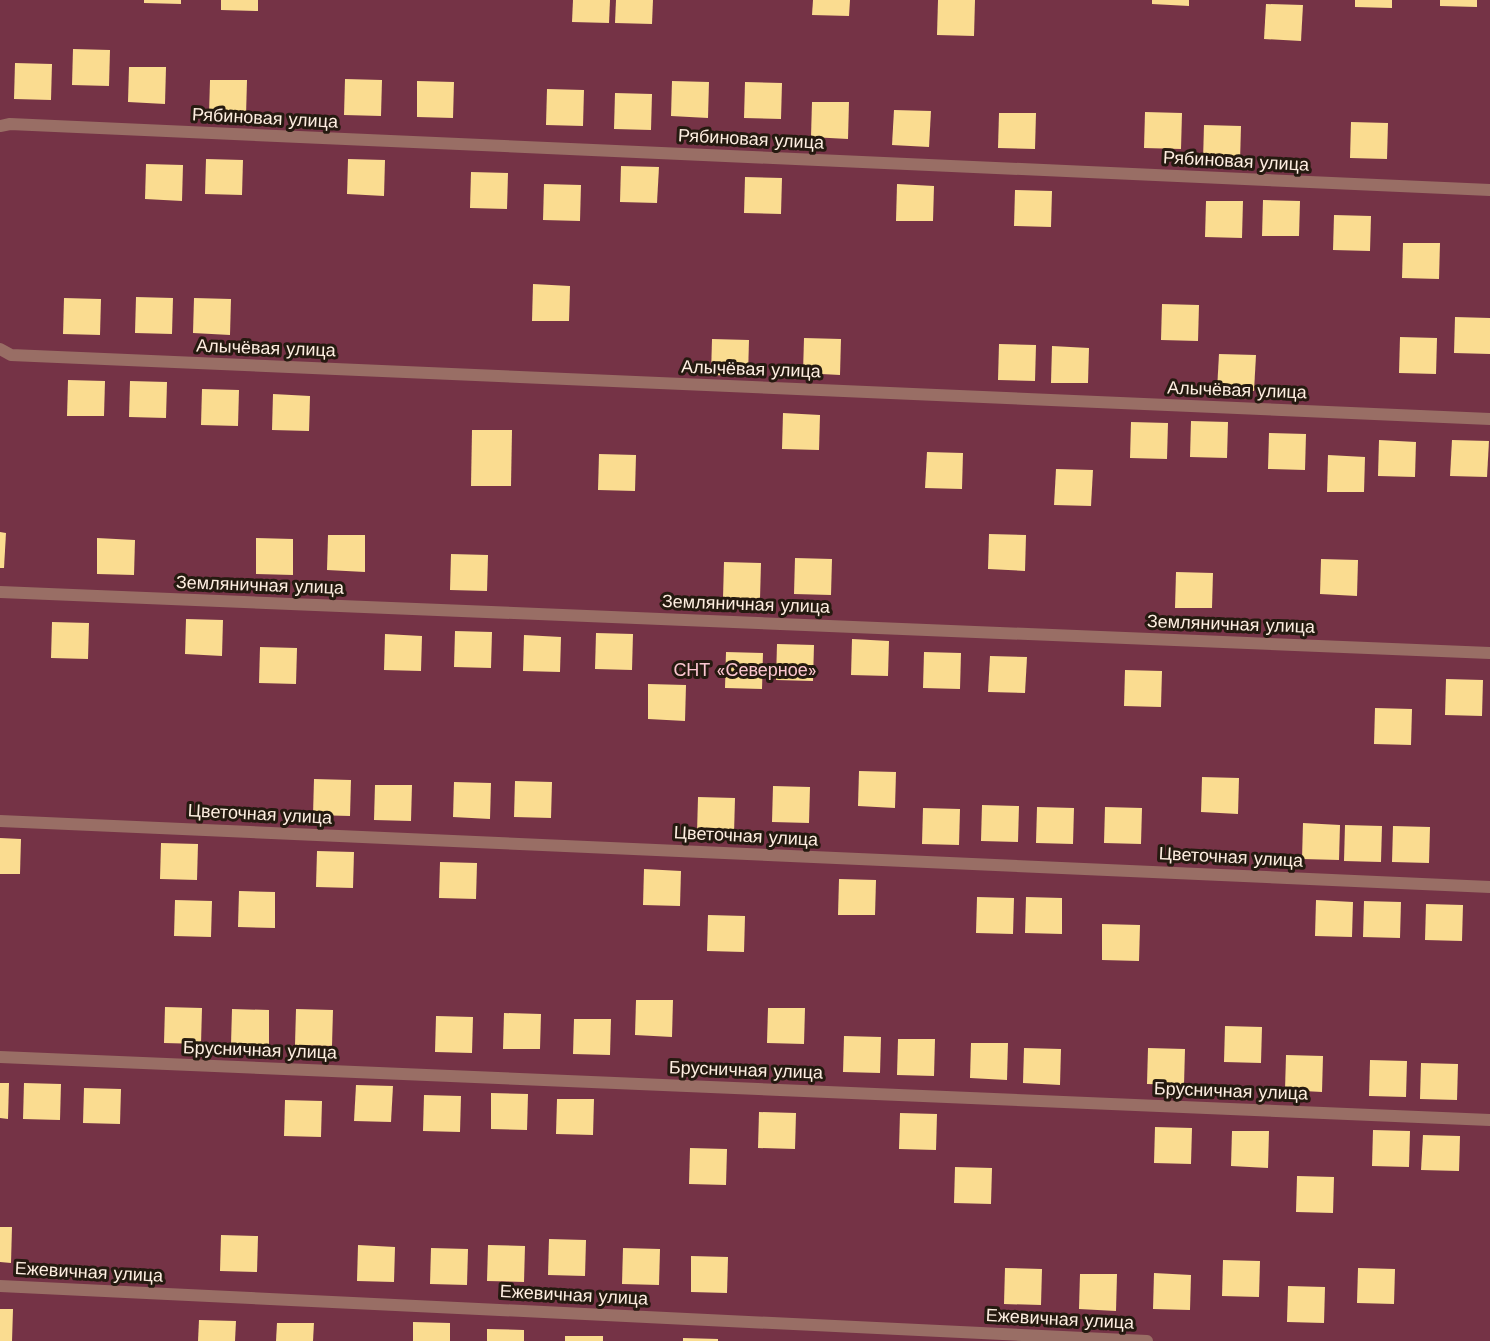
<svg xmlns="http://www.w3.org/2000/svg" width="1490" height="1341" font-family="'Work Sans',sans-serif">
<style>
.green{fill:#753346}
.building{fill:#fadc90}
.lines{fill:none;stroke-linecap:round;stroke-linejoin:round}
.minor{stroke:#996e65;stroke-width:12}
.labels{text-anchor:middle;stroke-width:6;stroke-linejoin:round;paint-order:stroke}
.street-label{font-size:18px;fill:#feeee1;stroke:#251a10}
.park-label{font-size:18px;fill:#fcc6d1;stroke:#251a10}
</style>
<rect width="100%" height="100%" fill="#472e19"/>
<rect class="green" x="0" y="0" width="1490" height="1341"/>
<g class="building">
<path d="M144,0H181V4L144,3Z"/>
<path d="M221,0H258V11L221,10Z"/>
<path d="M573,0H610L609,23L572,22Z"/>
<path d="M616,0H653L652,24L615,23Z"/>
<path d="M813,0H850L849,16L812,15Z"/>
<path d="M938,0H975L974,36L937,35Z"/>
<path d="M1152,0H1189V6L1152,4Z"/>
<path d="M1355,0H1392V8L1355,7Z"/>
<path d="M1440,0H1477V7L1440,6Z"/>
<path d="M1266,4L1303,5L1301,41L1264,39Z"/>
<path d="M73,49L110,50L109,86L72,85Z"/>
<path d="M15,63L52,64L51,100L14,99Z"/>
<path d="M129,67H166L165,104L128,102Z"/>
<path d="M345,79L382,80L381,116L344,115Z"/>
<path d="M210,80H247L246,116L209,115Z"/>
<path d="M417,81L454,82L453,118L417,117Z"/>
<path d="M672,81L709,82L708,118L671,116Z"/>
<path d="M745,82L782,83L781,119L744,118Z"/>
<path d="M547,89L584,90L583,126L546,125Z"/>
<path d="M615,93L652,94L651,130L614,129Z"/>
<path d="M812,102H849L848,139L811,137Z"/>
<path d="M894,110L931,111L929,147L892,145Z"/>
<path d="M1145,112L1182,113L1181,149L1144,148Z"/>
<path d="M999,113H1036L1035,149L998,148Z"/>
<path d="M1351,122L1388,123L1387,159L1350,158Z"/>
<path d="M1204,125L1241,126L1240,162L1203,161Z"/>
<path d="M206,159L243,160L242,195L205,194Z"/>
<path d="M348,159L385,160L384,196L347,194Z"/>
<path d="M146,164L183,165L182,201L145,199Z"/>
<path d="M621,166L659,167L657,203L620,202Z"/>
<path d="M471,172L508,173L507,209L470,208Z"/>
<path d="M745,177L782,178L781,214L744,213Z"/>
<path d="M544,184L581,185L580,221L543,220Z"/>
<path d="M897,184L934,186L933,221H896Z"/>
<path d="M1015,190L1052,191L1051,227L1014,226Z"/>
<path d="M1263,200L1300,201L1299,236H1262Z"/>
<path d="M1206,201H1243L1242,238L1205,237Z"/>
<path d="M1334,215L1371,216L1370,251L1333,250Z"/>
<path d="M1403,243H1440L1439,279L1402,278Z"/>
<path d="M533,284L570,286L569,321H532Z"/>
<path d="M136,297L173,298L172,334L135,333Z"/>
<path d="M64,298L101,299L100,335L63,334Z"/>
<path d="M194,298L231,299L230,335L193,333Z"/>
<path d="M1162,304L1199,305L1198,341L1161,340Z"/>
<path d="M1455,317L1490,318V354L1454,353Z"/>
<path d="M1400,337L1437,338L1436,374L1399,373Z"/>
<path d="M804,338L841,339L840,375L803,373Z"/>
<path d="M712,339L749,340L748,376L711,375Z"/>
<path d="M999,344L1036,345L1035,381L998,380Z"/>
<path d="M1052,346L1089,348L1088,383H1051Z"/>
<path d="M1219,354L1256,355L1254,391L1217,390Z"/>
<path d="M68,380L105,381L104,416H67Z"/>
<path d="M130,381L167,382L166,418L129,417Z"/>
<path d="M202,389L239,390L238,426L201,425Z"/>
<path d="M273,394L310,396L309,431L272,430Z"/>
<path d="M783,413L820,415L819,450L782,449Z"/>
<path d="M1191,421L1228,422L1227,458L1190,457Z"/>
<path d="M1131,422L1168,423L1167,459L1130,458Z"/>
<path d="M472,430H512L511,486H471Z"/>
<path d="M1269,433L1306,434L1305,470L1268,469Z"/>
<path d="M1379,440L1416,442L1415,477L1378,476Z"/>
<path d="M1452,440L1489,441L1487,477L1450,476Z"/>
<path d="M927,452L963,453L962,489L925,488Z"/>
<path d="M599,454L636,455L635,491L598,490Z"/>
<path d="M1328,455L1365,457L1364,492H1327Z"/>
<path d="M1056,469L1093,470L1091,506L1054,505Z"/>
<path d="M0,532L6,533L4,568H0Z"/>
<path d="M989,534L1026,535L1025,571L988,569Z"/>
<path d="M328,535H365V572L327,570Z"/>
<path d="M97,538L135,540L134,575L97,574Z"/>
<path d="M256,538L293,539V575L256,574Z"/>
<path d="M451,554L488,555L487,591L450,590Z"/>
<path d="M795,558L832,559L831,595L794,594Z"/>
<path d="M1321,559L1358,560L1357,596L1320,594Z"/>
<path d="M724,562L761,563L760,599L723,598Z"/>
<path d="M1176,572L1213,573L1212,608H1175Z"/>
<path d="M186,619L223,620L222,656L185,654Z"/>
<path d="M52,622L89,623L88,659L51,658Z"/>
<path d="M455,631L492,632L491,668L454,667Z"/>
<path d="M596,633L633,634L632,670L595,669Z"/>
<path d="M385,634L422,636L421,671L384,670Z"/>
<path d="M524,635L561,637L560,672L523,671Z"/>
<path d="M852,639L889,641L888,676L851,675Z"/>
<path d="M777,644L814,645L813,681L776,680Z"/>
<path d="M260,647L297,648L296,684L259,683Z"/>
<path d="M726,652L763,653L762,689L725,688Z"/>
<path d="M924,652L961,653L960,689L923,688Z"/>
<path d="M990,656L1027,657L1025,693L988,692Z"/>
<path d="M1125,670L1162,671L1161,707L1124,706Z"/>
<path d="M1446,679L1483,680L1482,716L1445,715Z"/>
<path d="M648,684L686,685L685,721L648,719Z"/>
<path d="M1375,708L1412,709L1411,745L1374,744Z"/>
<path d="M859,771L896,772L895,808L858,806Z"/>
<path d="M1202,777L1239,778L1238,814L1201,812Z"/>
<path d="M314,779L351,780L350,816L313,815Z"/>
<path d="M515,781L552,782L551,818L514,817Z"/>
<path d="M454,782L491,783L490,819L453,817Z"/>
<path d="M375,785H412L411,821L374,820Z"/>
<path d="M773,786L810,787L809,823L772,822Z"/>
<path d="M698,797L735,798L734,834L697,833Z"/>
<path d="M982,805L1019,806L1018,842L981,841Z"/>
<path d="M1037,807L1074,808L1073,844L1036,843Z"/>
<path d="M1105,807L1142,808L1141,844L1104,843Z"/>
<path d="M923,808L960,809L959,845L922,844Z"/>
<path d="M1303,823L1340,825L1339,860L1302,859Z"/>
<path d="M1345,825L1382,826L1381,862L1344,861Z"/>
<path d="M1393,826L1430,827L1429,863L1392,862Z"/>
<path d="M0,838L21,839L20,874H0Z"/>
<path d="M161,843L198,844L197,880L160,879Z"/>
<path d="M317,851L354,852L353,888L316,887Z"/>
<path d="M440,862L477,863L476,899L439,898Z"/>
<path d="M644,869L681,871L680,906L643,905Z"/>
<path d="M839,879L876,880L875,915H838Z"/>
<path d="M239,891L275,892V928L238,927Z"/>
<path d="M977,897L1014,898L1013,934L976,933Z"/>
<path d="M1026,897L1062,898V934L1025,933Z"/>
<path d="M175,900L212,901L211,937L174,936Z"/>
<path d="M1316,900L1353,902L1352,937L1315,936Z"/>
<path d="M1364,901L1401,902L1400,938L1363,937Z"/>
<path d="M1426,904L1463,905L1462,941L1425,940Z"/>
<path d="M708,915L745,916L744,952L707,951Z"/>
<path d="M1102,924L1140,925L1139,961L1102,960Z"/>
<path d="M636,1000H673L672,1037L635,1035Z"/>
<path d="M165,1007L202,1008L201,1044L164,1043Z"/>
<path d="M768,1008H805L804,1044L767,1043Z"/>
<path d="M232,1009L269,1010V1046L231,1045Z"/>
<path d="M296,1009L333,1010L332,1046L295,1045Z"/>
<path d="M504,1013L541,1014L540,1049H503Z"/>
<path d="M436,1016L473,1017L472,1053L435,1052Z"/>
<path d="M574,1019H611L610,1055L573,1054Z"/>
<path d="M1225,1026L1262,1027L1261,1063L1224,1062Z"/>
<path d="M844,1036L881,1037L880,1073L843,1072Z"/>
<path d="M898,1039H935L934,1076L897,1075Z"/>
<path d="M971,1043H1008L1007,1080L970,1078Z"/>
<path d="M1024,1048L1061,1049L1060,1085L1023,1083Z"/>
<path d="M1148,1048L1185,1049L1184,1085L1147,1084Z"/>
<path d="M1286,1055L1323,1056L1322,1092L1285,1090Z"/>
<path d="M1370,1060L1407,1061L1406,1097L1369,1096Z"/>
<path d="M1421,1063L1458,1064L1457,1100L1420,1099Z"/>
<path d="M0,1083H9L8,1119L0,1118Z"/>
<path d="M24,1083L61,1084L60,1120L23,1119Z"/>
<path d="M356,1085L393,1086L391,1122L354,1121Z"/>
<path d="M84,1088L121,1089L120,1124L83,1123Z"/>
<path d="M491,1093L528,1094L527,1130L491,1129Z"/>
<path d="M424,1095L461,1096L460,1132L423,1131Z"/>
<path d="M557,1099H594L593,1135L556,1134Z"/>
<path d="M285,1100L322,1101L321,1137L284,1136Z"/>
<path d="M759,1112L796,1113L795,1149L758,1148Z"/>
<path d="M900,1113L937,1114L936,1150L899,1149Z"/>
<path d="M1155,1127L1192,1128L1191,1164L1154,1163Z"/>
<path d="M1373,1130L1410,1131L1409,1167L1372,1166Z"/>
<path d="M1232,1131H1269L1268,1168L1231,1166Z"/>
<path d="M1423,1135L1460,1136L1459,1171L1421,1170Z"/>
<path d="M690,1148L727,1149L726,1185L689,1184Z"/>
<path d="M955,1167L992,1168L991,1204L954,1203Z"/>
<path d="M1297,1176L1334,1177L1333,1213L1296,1212Z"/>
<path d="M0,1227H12L11,1263L0,1262Z"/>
<path d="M221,1235L258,1236L257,1272L220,1271Z"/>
<path d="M549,1239L586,1240L585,1276L548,1275Z"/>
<path d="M358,1245L395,1247L394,1282L357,1281Z"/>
<path d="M488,1245L525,1246L524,1282L487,1281Z"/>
<path d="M431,1248L468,1249L467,1285L430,1284Z"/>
<path d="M623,1248L660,1249L659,1285L622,1284Z"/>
<path d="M691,1256L728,1257L727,1293L691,1292Z"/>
<path d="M1223,1260L1260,1261L1259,1297L1222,1296Z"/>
<path d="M1005,1268L1042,1269L1041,1305L1004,1304Z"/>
<path d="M1358,1268L1395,1269L1394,1304L1357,1303Z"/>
<path d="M1154,1273L1191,1275L1190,1310L1153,1309Z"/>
<path d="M1080,1274H1117L1116,1311L1079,1309Z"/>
<path d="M1288,1286L1325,1287L1324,1323L1287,1322Z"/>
<path d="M0,1309H13L12,1341H0Z"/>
<path d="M199,1320L236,1321L235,1341H198Z"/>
<path d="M413,1322L450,1323V1341H413Z"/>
<path d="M277,1323H314L313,1341H276Z"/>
<path d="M487,1329L524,1330V1341H487Z"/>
<rect x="565" y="1336" width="38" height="5"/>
<path d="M683,1338L718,1339V1341H683Z"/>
</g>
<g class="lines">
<g class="minor">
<path d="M0,126L10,124L1490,190"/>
<path d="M0,349L11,355L1490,419"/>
<path d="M0,592L1490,653"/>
<path d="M0,821L1490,887"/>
<path d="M0,1057L1490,1120"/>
<path d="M0,1286L1147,1341"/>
</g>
</g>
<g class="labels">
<g class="street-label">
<text transform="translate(265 118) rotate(3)" y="6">Рябиновая улица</text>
<text transform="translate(751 139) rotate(3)" y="6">Рябиновая улица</text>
<text transform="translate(1236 161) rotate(3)" y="6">Рябиновая улица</text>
<text transform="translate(266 348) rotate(2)" y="6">Алычёвая улица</text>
<text transform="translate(751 369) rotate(2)" y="6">Алычёвая улица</text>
<text transform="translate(1237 390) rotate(2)" y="6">Алычёвая улица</text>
<text transform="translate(260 585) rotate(2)" y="6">Земляничная улица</text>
<text transform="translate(746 604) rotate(2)" y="6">Земляничная улица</text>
<text transform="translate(1231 624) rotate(2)" y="6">Земляничная улица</text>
<text transform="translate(260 814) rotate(3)" y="6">Цветочная улица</text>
<text transform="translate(746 836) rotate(3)" y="6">Цветочная улица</text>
<text transform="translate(1231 857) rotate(3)" y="6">Цветочная улица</text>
<text transform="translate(260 1050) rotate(2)" y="6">Брусничная улица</text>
<text transform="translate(746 1070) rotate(2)" y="6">Брусничная улица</text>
<text transform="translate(1231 1091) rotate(2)" y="6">Брусничная улица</text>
<text transform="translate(89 1272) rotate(3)" y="6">Ежевичная улица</text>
<text transform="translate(574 1295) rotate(3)" y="6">Ежевичная улица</text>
<text transform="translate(1060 1319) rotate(3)" y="6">Ежевичная улица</text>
</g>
<g class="park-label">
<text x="745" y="676">СНТ «Северное»</text>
</g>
</g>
</svg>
